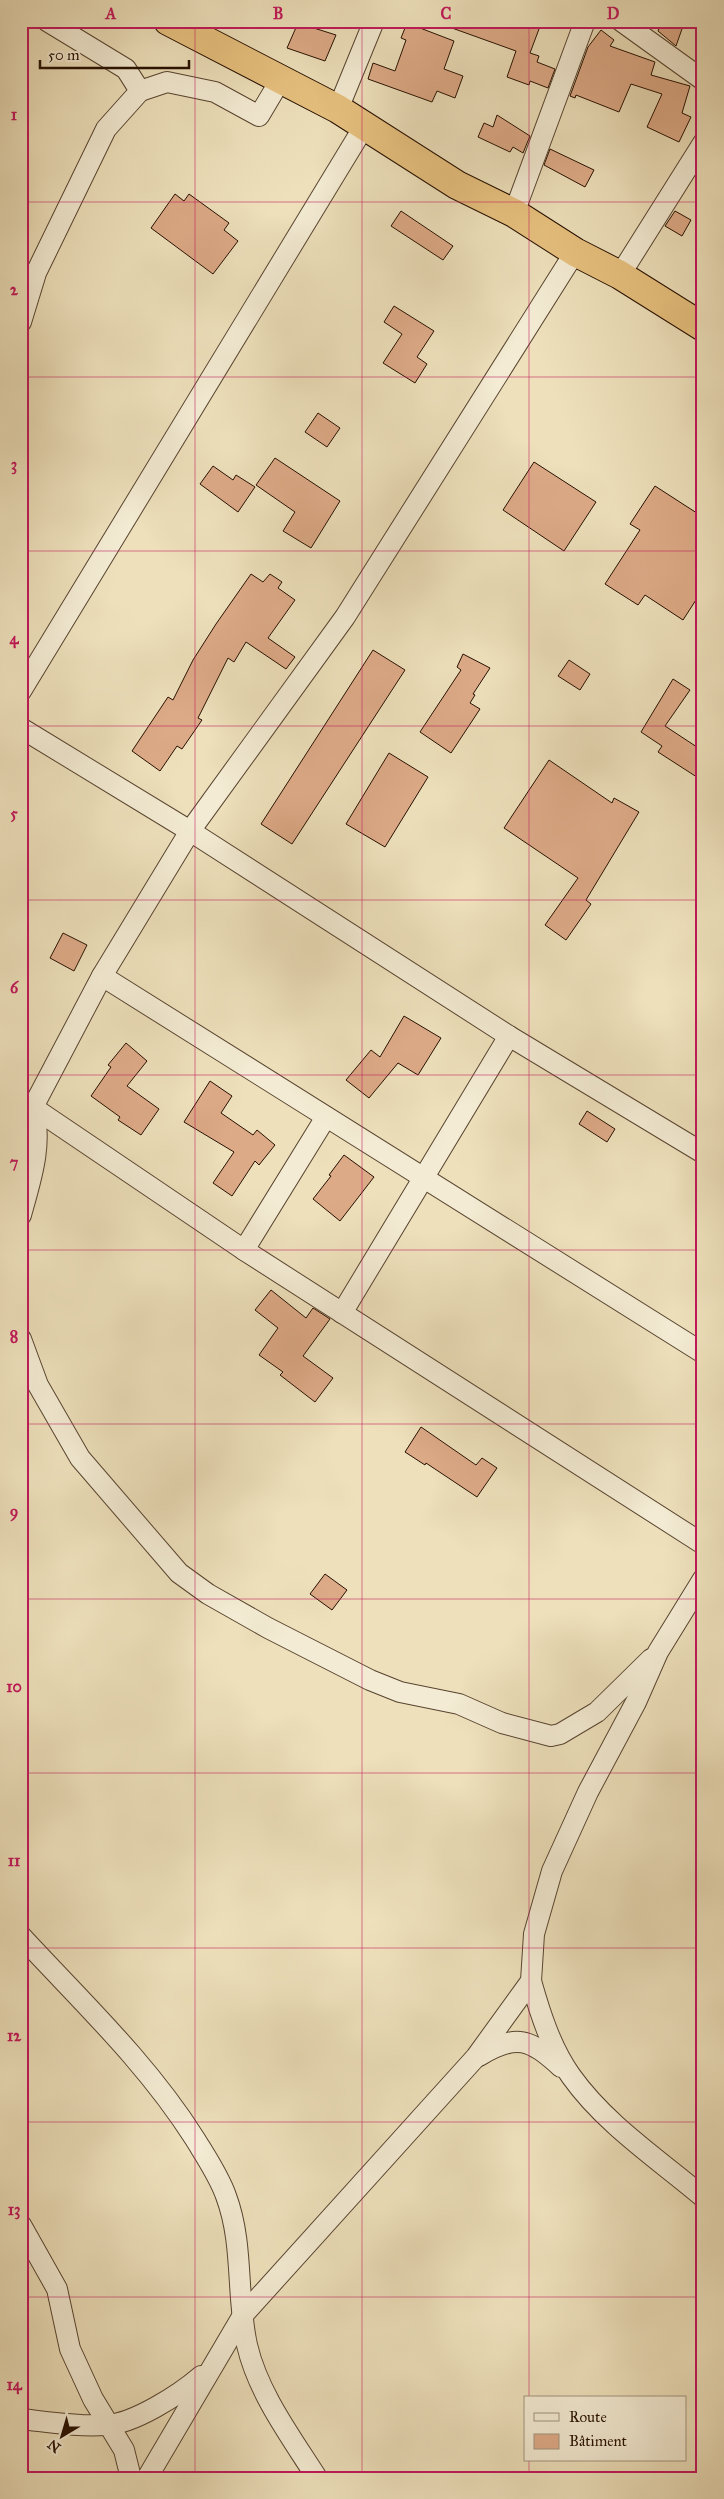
<svg xmlns="http://www.w3.org/2000/svg" width="724" height="2499" font-family="'IM FELL Great Primer',serif">
<style>
.building{fill:#ddaa87;stroke:#271001}
.lines{fill:none;stroke-linecap:round;stroke-linejoin:round}
.minor-casing{stroke:#584430;stroke-width:22}
.trunk-casing{stroke:#271001;stroke-width:30}
.minor{stroke:#f3ebd3;stroke-width:20}
.trunk{stroke:#e6c07e;stroke-width:28}
.grid{fill:none;stroke:#c2185b;stroke-width:1;stroke-opacity:0.55}
.neatline{fill:none;stroke:#c2185b;stroke-width:2}
.grid-label{font-size:16px;text-anchor:middle;font-weight:bold;fill:#c2185b}
</style>
<rect width="100%" height="100%" fill="#ede0bb"/>
<filter id="stains"><feTurbulence type="fractalNoise" baseFrequency=".004" numOctaves="4"/><feColorMatrix values="0 0 0 0 .2 0 0 0 0 .09 0 0 0 0 .02 0 0 0 .5 -.17"/></filter>
<radialGradient id="worn" r=".72"><stop offset=".6" stop-color="#630" stop-opacity="0"/><stop offset="1" stop-color="#630" stop-opacity=".3"/></radialGradient>
<g class="building">
<path d="M438,21H542L530,53L539,56L537,62L555,69L548,88L530,81L529,85L507,77L516,51L438,23Z"/>
<path d="M662,21H670L683,26L676,46L658,31Z"/>
<path d="M298,23L336,35L325,61L287,48Z"/>
<path d="M407,23L454,41L444,69L463,76L455,98L437,91L432,102L368,79L373,63L395,71L406,40L401,38Z"/>
<path d="M601,30L614,40L610,46L655,62L651,75L690,86L682,113L691,117L679,142L647,127L662,94L631,84L619,112L576,95L575,98L570,96L588,47Z"/>
<path d="M497,115L530,136L523,153L513,147L510,152L478,137L484,123L493,127Z"/>
<path d="M550,149L594,170L585,187L544,165Z"/>
<path d="M175,194L184,201L189,194L229,223L224,230L238,241L213,274L151,228Z"/>
<path d="M401,211L453,246L443,260L391,226Z"/>
<path d="M675,211L691,220L682,236L665,226Z"/>
<path d="M394,306L434,331L417,357L427,364L415,383L383,363L402,334L384,322Z"/>
<path d="M318,413L340,428L327,447L305,432Z"/>
<path d="M275,458L340,501L311,548L283,531L295,512L256,485Z"/>
<path d="M534,462L596,502L564,551L503,510Z"/>
<path d="M213,466L233,480L236,475L255,487L238,512L200,484Z"/>
<path d="M655,486L703,517V589L683,620L645,595L638,605L605,584L640,530L630,524Z"/>
<path d="M251,574L263,582L270,574L282,582L278,588L295,600L268,638L295,657L286,669L246,642L234,662L228,658L198,718L202,720L182,749L177,746L160,771L132,751L168,697L173,700L193,660L216,624Z"/>
<path d="M373,650L405,670L292,844L261,824Z"/>
<path d="M463,654L490,668L473,694L475,695L470,703L480,709L451,753L420,732L461,670L457,667Z"/>
<path d="M569,660L590,674L580,690L558,676Z"/>
<path d="M673,679L690,690L665,726L703,751V781L658,752L662,746L641,732Z"/>
<path d="M389,753L428,777L385,847L346,824Z"/>
<path d="M549,760L612,803L614,798L639,812L586,900L591,904L566,940L545,925L578,878L504,828Z"/>
<path d="M63,933L87,945L74,971L50,958Z"/>
<path d="M404,1016L441,1038L418,1075L398,1063L369,1098L346,1080L371,1050L380,1057Z"/>
<path d="M126,1043L147,1061L127,1086L159,1109L141,1135L118,1120L120,1117L91,1096L111,1067L108,1065Z"/>
<path d="M210,1081L232,1096L221,1113L253,1135L257,1130L275,1145L259,1165L255,1161L232,1196L213,1183L234,1152L184,1122Z"/>
<path d="M587,1111L615,1129L607,1142L579,1124Z"/>
<path d="M344,1155L374,1177L340,1221L313,1199L331,1176L329,1175Z"/>
<path d="M271,1290L306,1318L313,1308L330,1319L303,1356L333,1378L315,1402L280,1375L283,1372L259,1355L278,1328L255,1310Z"/>
<path d="M421,1427L476,1465L482,1458L497,1468L477,1497L426,1463L425,1465L405,1452Z"/>
<path d="M325,1574L347,1590L332,1610L310,1594Z"/>
</g>
<g class="lines">
<defs>
<g id="minor">
<path d="M621,21L703,80"/>
<path d="M140,91L167,82L215,92L259,116L281,79"/>
<path d="M338,109L374,21"/>
<path d="M514,213L585,21"/>
<path d="M620,275L703,143"/>
<path d="M21,322L36,273L106,129L140,91L126,69L47,21"/>
<path d="M21,691L365,125"/>
<path d="M21,728L190,831L509,1036L703,1153"/>
<path d="M102,976L703,1353"/>
<path d="M28,1104L244,1250L703,1544"/>
<path d="M21,1215C31,1179 43,1144 33,1107L102,976L190,831L345,617L575,252"/>
<path d="M244,1250L326,1117"/>
<path d="M342,1313L509,1036"/>
<path d="M21,1339L38,1385L80,1458L179,1573L208,1594L268,1628L370,1680L400,1692L459,1704L502,1723L551,1736L560,1734L597,1712L651,1659"/>
<path d="M21,1936C82,2002 147,2063 195,2139C206,2157 219,2176 226,2196C244,2244 236,2295 247,2345C258,2393 291,2437 317,2478"/>
<path d="M531,1981C540,2013 551,2048 571,2076C605,2124 658,2159 703,2197"/>
<path d="M479,2056C517,2033 530,2039 561,2067"/>
<path d="M21,2225L57,2289L70,2349L93,2399L124,2450L131,2478"/>
<path d="M21,2419C49,2422 78,2427 106,2425C134,2424 180,2394 201,2376"/>
<path d="M147,2478L243,2315L476,2057L531,1981L534,1934L552,1871L588,1792L636,1702L658,1652L703,1579"/>
</g>
<path id="trunk" d="M168,21L338,109L457,185L514,213L575,252L620,275L703,327"/>
</defs>
<use href="#minor" class="minor-casing"/>
<use href="#trunk" class="trunk-casing"/>
<use href="#minor" class="minor"/>
<use href="#trunk" class="trunk"/>
</g>
<path class="grid" d="M195,21V2478M362,21V2478M529,21V2398M21,202H703M21,377H703M21,551H703M21,726H703M21,900H703M21,1075H703M21,1250H703M21,1424H703M21,1599H703M21,1773H703M21,1948H703M21,2122H703M21,2297H703M529,2460V2478"/>
<rect width="724" height="2499" fill="none" stroke="#ede0bb" stroke-width="55"/>
<rect x="524" y="2396" width="162" height="65" fill="#f3ebd3" stroke="#a1937f"/>
<rect x="534" y="2413" width="25" height="8" fill="#f3ebd3" stroke="#a1937f"/>
<text x="569" y="2422" font-size="15" fill="#271001">Route</text>
<rect x="534" y="2434" width="25" height="15" fill="#ddaa87" stroke="#a1937f"/>
<text x="569" y="2446" font-size="15" fill="#271001">Bâtiment</text>
<g transform="translate(62 2436) rotate(218)" stroke="#f3ebd3" stroke-width="4" paint-order="stroke">
<path d="M0-4L9 19L0 12L-9 19Z" fill="#271001"/>
<text y="-8" font-size="14" font-weight="bold" text-anchor="middle" fill="#271001">N</text>
</g>
<path d="M40 60v8h149v-8" fill="none" stroke="#271001" stroke-width="2.5"/>
<text x="48" y="60" font-size="15" fill="#271001" stroke="#f3ebd3" stroke-width="4" paint-order="stroke">50 m</text>
<rect x="28" y="28" width="668" height="2444" class="neatline"/>
<g class="grid-label">
<text x="111" y="19">A</text>
<text x="278" y="19">B</text>
<text x="446" y="19">C</text>
<text x="613" y="19">D</text>
<text x="14" y="120">1</text>
<text x="14" y="295">2</text>
<text x="14" y="470">3</text>
<text x="14" y="644">4</text>
<text x="14" y="819">5</text>
<text x="14" y="993">6</text>
<text x="14" y="1168">7</text>
<text x="14" y="1342">8</text>
<text x="14" y="1517">9</text>
<text x="14" y="1692">10</text>
<text x="14" y="1866">11</text>
<text x="14" y="2041">12</text>
<text x="14" y="2215">13</text>
<text x="14" y="2390">14</text>
</g>
<rect width="100%" height="100%" filter="url(#stains)"/>
<rect width="100%" height="100%" fill="url(#worn)"/>
</svg>
